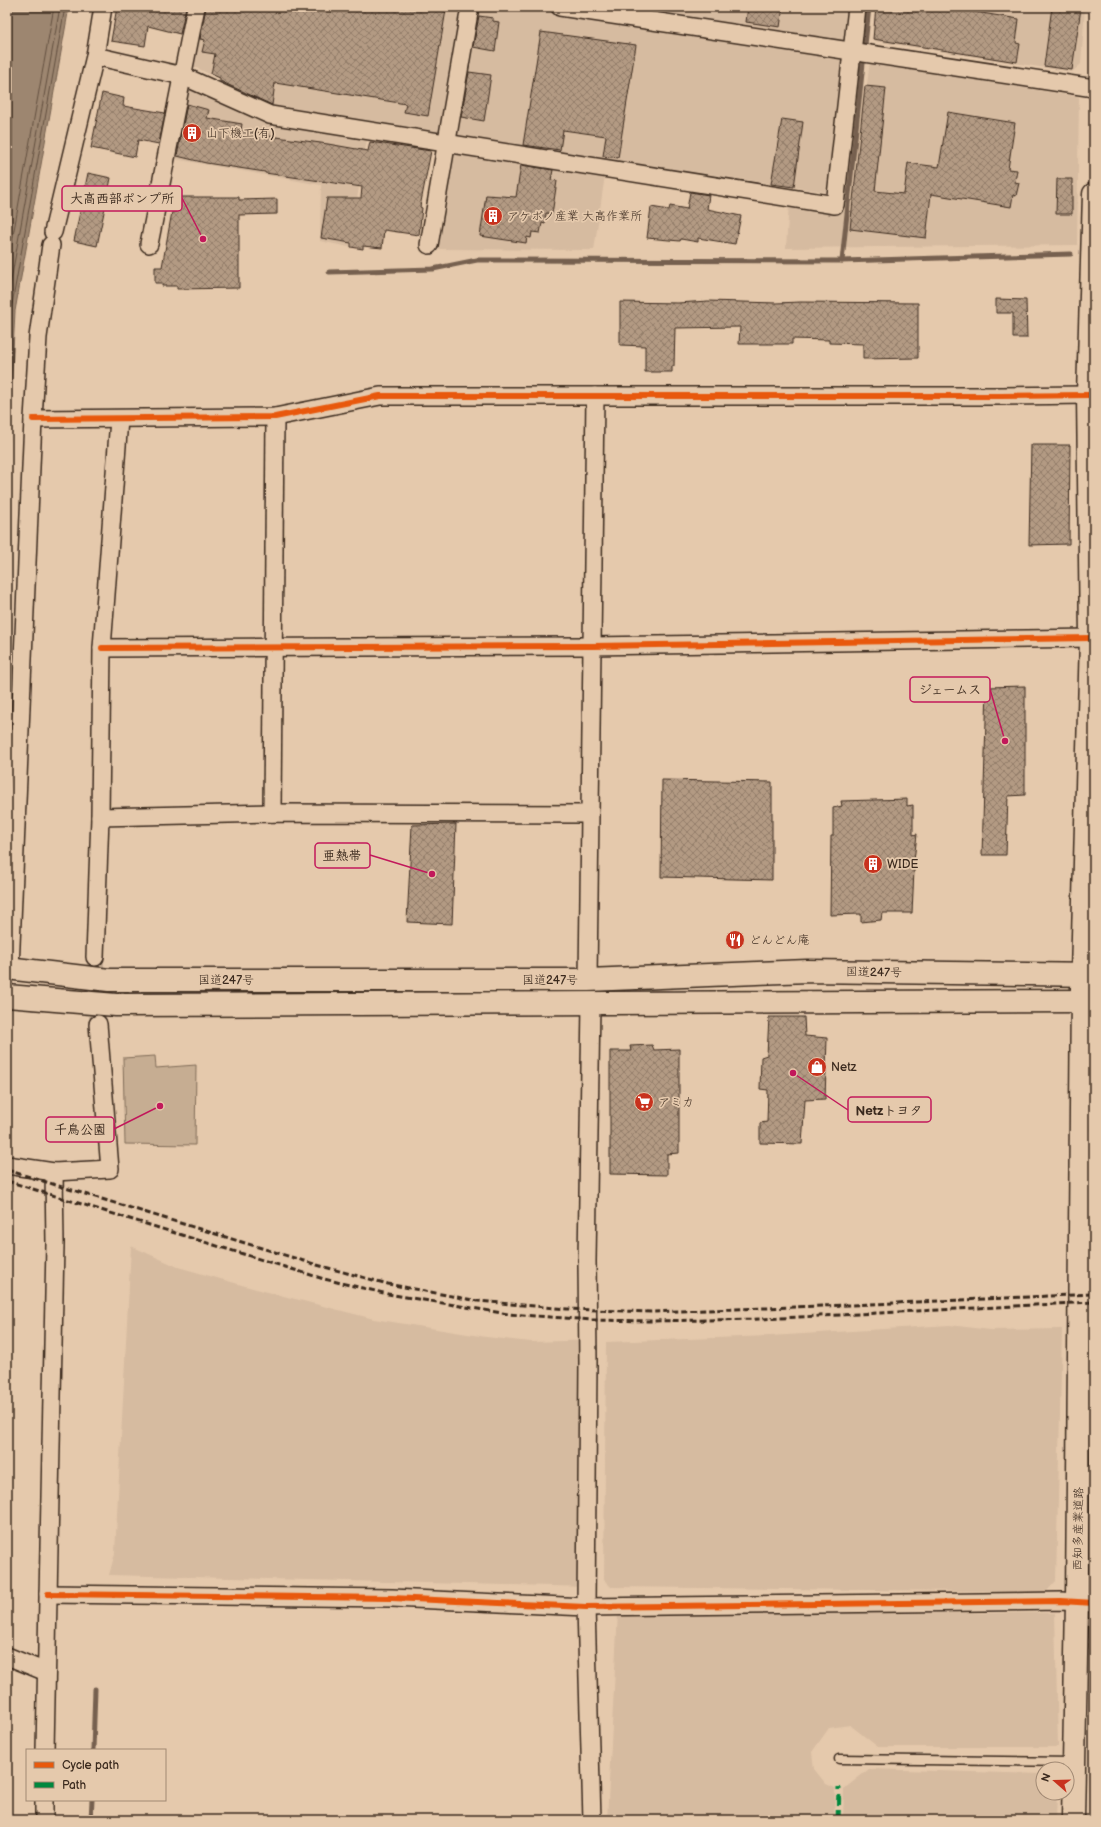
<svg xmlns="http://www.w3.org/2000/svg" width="1101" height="1827" font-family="'Balsamiq Sans','Klee One',sans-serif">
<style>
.built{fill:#d6bba0}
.park{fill:#c6ad92;stroke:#806c58}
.water{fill:#9d8670;stroke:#76614f}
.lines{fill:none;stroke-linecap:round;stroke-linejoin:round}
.shore{stroke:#624f3f;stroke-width:1}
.stream{stroke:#76614f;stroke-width:5}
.building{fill:url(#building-cross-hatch);stroke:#3b2a1e}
.street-tunnel{stroke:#c3a990;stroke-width:17;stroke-dasharray:17 8;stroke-linecap:butt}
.lane-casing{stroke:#3b2a1e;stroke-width:11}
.street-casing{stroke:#3b2a1e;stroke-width:20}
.primary-casing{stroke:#3b2a1e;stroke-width:25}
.highway-casing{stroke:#3b2a1e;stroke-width:25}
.lane{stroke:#e5c9ac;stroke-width:8}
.street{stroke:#e5c9ac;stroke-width:17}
.primary{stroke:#e5c9ac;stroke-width:22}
.highway{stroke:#e5c9ac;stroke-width:22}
.rail{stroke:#3b2a1e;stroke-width:3;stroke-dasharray:6 3;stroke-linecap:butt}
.quiet{stroke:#00873e;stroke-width:5;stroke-dasharray:10 5;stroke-linecap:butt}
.cycleway-casing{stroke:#e5c9ac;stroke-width:8}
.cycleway{stroke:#e8590c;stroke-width:6}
.labels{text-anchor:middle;stroke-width:3.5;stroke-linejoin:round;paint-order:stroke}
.poi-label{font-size:12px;fill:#3b2a1e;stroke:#e5c9ac;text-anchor:start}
.street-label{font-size:12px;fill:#3b2a1e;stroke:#e5c9ac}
.leader{fill:none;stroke:#c2185b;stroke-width:1.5}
.callout-dot{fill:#c2185b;stroke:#e5c9ac;stroke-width:1.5}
.callout{fill:#e5c9ac;stroke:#c2185b;stroke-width:1.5}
.callout-label{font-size:13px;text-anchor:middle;font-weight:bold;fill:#3b2a1e}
</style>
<defs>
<pattern id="building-cross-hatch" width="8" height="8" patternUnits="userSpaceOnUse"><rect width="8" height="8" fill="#b39a83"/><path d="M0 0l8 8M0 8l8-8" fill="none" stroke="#937e6b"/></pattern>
</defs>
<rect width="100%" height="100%" fill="#e5c9ac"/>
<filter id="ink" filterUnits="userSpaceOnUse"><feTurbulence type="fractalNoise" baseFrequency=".025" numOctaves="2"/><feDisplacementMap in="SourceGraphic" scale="8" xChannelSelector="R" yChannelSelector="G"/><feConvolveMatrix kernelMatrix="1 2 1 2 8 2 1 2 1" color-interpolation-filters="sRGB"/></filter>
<g filter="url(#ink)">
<g class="built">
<path d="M202,7H462L441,133L272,105L191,65Z"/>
<path d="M476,7H527L847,59L832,193L456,136Z"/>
<path d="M617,7H851L846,43Z"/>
<path d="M878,7H1085L1081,64L1072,72L874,41Z"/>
<path d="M870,61L1079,97L1077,245L786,248L789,203L851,210Z"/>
<path d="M189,83L270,118L368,133L349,247L320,241L321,185L175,159Z"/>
<path d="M452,150L605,175L594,250L436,249Z"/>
<path d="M131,1246L178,1267L256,1289L374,1319L486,1337L531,1342L597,1340L592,1583L589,1587L109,1575L115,1553Z"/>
<path d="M950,1325L990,1330L1062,1329L1056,1581L1046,1592L611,1587L604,1580L606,1342L770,1336Z"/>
<path d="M618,1612L1055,1613L1058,1747H878L850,1725L829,1728L812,1752L814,1769L826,1784L835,1788L834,1820H607Z"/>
<path d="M869,1769L1043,1774V1793H1057L1056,1820H843L844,1789Z"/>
</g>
<path class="park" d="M155,1056L156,1068L196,1065L195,1145L125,1144L123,1058Z"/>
<path class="water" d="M7,7H69L15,311L7,472Z"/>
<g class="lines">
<g class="shore">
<path d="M7,269L54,7"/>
<path d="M7,303L60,7"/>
<path d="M7,390L11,310L65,7"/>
</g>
<g class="stream">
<path d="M842,261L869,7"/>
<path d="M329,272L433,269L477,260L842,261L1071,254"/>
<path d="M93,1750L95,1689"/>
<path d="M91,1820L92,1800"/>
</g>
</g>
<g class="building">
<path d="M117,7H139L158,10L159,7H186L180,34L148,26L145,46L111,41Z"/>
<path d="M206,7H389L419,10L420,7H426L446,10L428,116L404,112L406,104L275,83L272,105L220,81V78L211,74L215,54L202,52L205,40L200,39Z"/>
<path d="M748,7H783L780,27L746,22Z"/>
<path d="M876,7H944L1019,19L1016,43L1020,44L1017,62L873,39Z"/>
<path d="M1052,7L1081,8L1072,70L1044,66Z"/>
<path d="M479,16L493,18V21L499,22L495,51L473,47Z"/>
<path d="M541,32L636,45L618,158L603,156L606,136L563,130L560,150L523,145Z"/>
<path d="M469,72L491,75L484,121L461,117Z"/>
<path d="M865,86L886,88L875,191L904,194L908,163L939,167L948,112L1015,123L1008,169L1017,170L1015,182L1019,183L1016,196L1013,195L1011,207L931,194L926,238L850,229Z"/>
<path d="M102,93L124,98L123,106L165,113L159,144L138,140L135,157L91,148Z"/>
<path d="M187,104L209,110L207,118L242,124L241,130L269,134V136L328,144L368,151L370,142L431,151L420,207L422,208L419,235L384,230L382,248L363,246V249L351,247V243L321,238L327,198H361L362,187L265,173V172L206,163L177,156Z"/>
<path d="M782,119L803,122L794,187L771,184Z"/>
<path d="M521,165L553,170L551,180L557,181L552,214L546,213L545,224L542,223L540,233L532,232L531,238L527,237L526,243L480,236L486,195L516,197Z"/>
<path d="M88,173L111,178L97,246L74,241Z"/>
<path d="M1057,179H1072V214H1056Z"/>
<path d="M690,192L709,195L707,209L741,216L735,244L698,238V242L681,239L680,241L647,238L651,207L669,210L670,206L687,209Z"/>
<path d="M176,197H239V200L277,199V214L239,215V288L177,289V286H162V283H155V267H162L172,212H176Z"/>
<path d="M996,299L1026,300L1027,338H1013V313H996Z"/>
<path d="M708,301L776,303L801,302L918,303V358L863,359V344L829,343V340L792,339V344H739L740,327L675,328L674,366H672V372H645V346L620,345V302L678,303Z"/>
<path d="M1031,445H1070L1069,544L1029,545Z"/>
<path d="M1025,686V795L1008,796L1006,855H982L987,687Z"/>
<path d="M662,780L772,782V880L661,877Z"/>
<path d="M907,799V806L913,805V835L917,834L913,870H914L912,913H882L881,920L861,922V914L830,915L831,836H833V808L842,806L841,801Z"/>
<path d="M456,824L452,924L407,922L412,825Z"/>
<path d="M769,1017H804L805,1036L827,1038L825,1099L805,1100L802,1144L760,1143V1123L767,1122L768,1090L760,1089L761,1057L767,1055Z"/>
<path d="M652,1045L654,1050L679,1049V1153L667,1154V1175L610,1174V1051H631L630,1046Z"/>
</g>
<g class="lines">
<path class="street-tunnel" d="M95,957L98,1024"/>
<defs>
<path id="lane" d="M839,1759L1074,1762"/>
<g id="street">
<path d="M560,7L1094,88"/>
<path d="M95,56L183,76L270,115L835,205L857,7"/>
<path d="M53,232L95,56L103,7"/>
<path d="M149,244L196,7"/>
<path d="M429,245L470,7"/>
<path d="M33,419L275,417L380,396H1000L1088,395"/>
<path d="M102,648L592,646L1091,638"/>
<path d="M272,813L275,417"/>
<path d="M100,817L272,813L590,814"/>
<path d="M95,957L100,817L102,648L119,419"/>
<path d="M10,969L33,419L38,337L51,245"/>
<path d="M588,980L595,396"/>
<path d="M591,1004L587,1261L588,1362L586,1607L592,1820"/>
<path d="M7,1165L54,1172L110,1169L98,1024"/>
<path d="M48,1594L392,1598L586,1607L1061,1601L1094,1603"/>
<path d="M7,1656L46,1672"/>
<path d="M45,1750L55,1244L54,1172"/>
<path d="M44,1820V1800"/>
</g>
<path id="primary" d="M1082,974L1091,638L1088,395L1094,194"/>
<g id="highway">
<path d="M7,968L109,980H588L808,971L1094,975"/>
<path d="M7,996L116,1005L1094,1001"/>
<path d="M1073,1820L1077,1601L1082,987"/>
</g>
</defs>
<use href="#lane" class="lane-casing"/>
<use href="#street" class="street-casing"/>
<use href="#primary" class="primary-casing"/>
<use href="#highway" class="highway-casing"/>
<use href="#lane" class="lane"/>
<use href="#street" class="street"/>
<use href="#primary" class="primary"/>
<use href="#highway" class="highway"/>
<g class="rail">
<path d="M7,1170L317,1265L388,1284L478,1301L567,1309L651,1312L850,1305L1094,1294"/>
<path d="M7,1181L324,1279L388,1294L508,1314L592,1320L652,1321L761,1319L1094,1302"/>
</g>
<path class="quiet" d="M838,1820L839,1787"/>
<defs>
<g id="cycleway">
<path d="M33,419L275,417L380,396H1000L1088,395"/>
<path d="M102,648L592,646L1091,638"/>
<path d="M48,1594L392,1598L586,1607L1061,1601L1094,1603"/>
</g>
</defs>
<use href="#cycleway" class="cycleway-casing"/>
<use href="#cycleway" class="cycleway"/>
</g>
</g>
<defs>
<symbol id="building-disc" viewBox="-11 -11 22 22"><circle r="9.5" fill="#c8321e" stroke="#e5c9ac"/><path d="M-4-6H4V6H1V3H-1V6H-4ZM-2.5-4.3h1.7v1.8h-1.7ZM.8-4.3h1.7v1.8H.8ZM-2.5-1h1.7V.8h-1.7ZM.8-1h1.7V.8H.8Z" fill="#fff"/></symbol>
<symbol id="restaurant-disc" viewBox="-11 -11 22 22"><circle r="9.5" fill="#c8321e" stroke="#e5c9ac"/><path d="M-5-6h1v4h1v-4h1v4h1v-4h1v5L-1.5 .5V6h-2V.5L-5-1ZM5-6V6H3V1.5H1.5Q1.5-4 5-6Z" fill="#fff"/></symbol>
<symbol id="shop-disc" viewBox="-11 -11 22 22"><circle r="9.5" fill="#c8321e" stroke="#e5c9ac"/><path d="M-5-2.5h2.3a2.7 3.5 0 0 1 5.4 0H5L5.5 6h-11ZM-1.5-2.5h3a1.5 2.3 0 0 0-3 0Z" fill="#fff"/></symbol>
<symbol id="supermarket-disc" viewBox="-11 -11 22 22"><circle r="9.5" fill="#c8321e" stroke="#e5c9ac"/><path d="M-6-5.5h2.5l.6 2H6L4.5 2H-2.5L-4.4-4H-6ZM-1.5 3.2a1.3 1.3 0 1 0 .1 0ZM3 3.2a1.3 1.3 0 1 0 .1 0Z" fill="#fff"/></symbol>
</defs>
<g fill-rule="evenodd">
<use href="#building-disc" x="181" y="122" width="22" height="22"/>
<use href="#building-disc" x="482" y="205" width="22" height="22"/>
<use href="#building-disc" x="862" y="853" width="22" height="22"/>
<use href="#restaurant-disc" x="724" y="929" width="22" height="22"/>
<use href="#shop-disc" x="806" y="1056" width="22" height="22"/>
<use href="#supermarket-disc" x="633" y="1091" width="22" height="22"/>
</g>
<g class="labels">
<g class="poi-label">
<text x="206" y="137">山下機工(有)</text>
<text x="507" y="220">アケボノ産業 大高作業所</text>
<text x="887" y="868">WIDE</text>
<text x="749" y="944">どんどん庵</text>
<text x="831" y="1071">Netz</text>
<text x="658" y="1106">アミカ</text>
</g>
<g class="street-label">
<text transform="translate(874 972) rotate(1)" y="4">国道247号</text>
<text x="226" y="984">国道247号</text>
<text x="550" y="984">国道247号</text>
<text transform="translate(1078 1529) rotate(-89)" y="4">西知多産業道路</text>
</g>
</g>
<path class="leader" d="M203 239L182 198M1005 741L990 689M432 874L370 855M793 1073L848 1110M160 1106L114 1129"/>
<g class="callout-dot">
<circle cx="203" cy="239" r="4"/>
<circle cx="1005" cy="741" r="4"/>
<circle cx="432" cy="874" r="4"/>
<circle cx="793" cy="1073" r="4"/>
<circle cx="160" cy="1106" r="4"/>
</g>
<g class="callout">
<rect x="62" y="186" width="120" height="25" rx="4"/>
<rect x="910" y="677" width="80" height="25" rx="4"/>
<rect x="315" y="843" width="55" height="25" rx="4"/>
<rect x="848" y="1097" width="83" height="25" rx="4"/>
<rect x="46" y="1117" width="68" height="25" rx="4"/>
</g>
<g class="callout-label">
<text x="122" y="203">大高西部ポンプ所</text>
<text x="950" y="694">ジェームス</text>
<text x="342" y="860">亜熱帯</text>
<text x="889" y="1115">Netzトヨタ</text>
<text x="80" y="1134">千鳥公園</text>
</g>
<rect width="1101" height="1827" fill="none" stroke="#e5c9ac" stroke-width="24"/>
<rect x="12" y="12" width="1077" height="1803" fill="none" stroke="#3b2a1e" stroke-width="1.5" filter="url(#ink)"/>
<rect x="26" y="1749" width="140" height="52" fill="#e5c9ac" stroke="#a18973"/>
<rect x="34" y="1762" width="20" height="6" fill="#e8590c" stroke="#a18973"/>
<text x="62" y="1769" font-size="12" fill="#3b2a1e">Cycle path</text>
<rect x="34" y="1782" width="20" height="6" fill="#00873e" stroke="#a18973"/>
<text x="62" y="1789" font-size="12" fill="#3b2a1e">Path</text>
<g transform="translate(1055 1781) rotate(290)"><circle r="19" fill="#e5c9ac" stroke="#a18973"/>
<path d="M0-3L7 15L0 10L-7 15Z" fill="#c8321e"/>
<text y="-6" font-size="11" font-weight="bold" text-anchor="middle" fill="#3b2a1e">N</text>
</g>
</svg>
